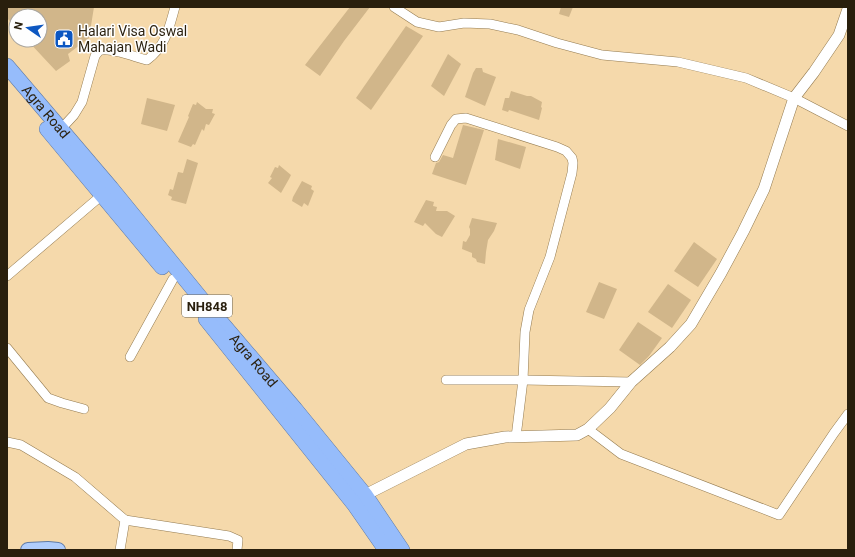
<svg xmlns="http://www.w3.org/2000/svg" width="855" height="557" font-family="Roboto,sans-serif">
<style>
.building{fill:#d1b68a}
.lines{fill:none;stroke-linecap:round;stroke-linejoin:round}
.minor-casing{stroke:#947b50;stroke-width:10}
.tertiary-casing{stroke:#947b50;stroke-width:12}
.primary-casing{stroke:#5f7ba7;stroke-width:16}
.trunk-casing{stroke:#5f7ba7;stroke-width:16}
.minor{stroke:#fff;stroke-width:9}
.tertiary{stroke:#fff;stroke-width:11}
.primary{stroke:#b0cdfc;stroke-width:14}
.trunk{stroke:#96bcfb;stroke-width:15}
.labels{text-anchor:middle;stroke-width:3;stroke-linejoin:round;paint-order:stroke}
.shield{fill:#fefefe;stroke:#696255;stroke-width:1}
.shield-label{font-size:13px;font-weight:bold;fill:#291f0d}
.poi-label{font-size:14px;fill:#291f0d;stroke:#fefefe;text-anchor:start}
.street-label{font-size:14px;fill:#291f0d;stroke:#fefefe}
</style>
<rect width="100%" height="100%" fill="#f5d9ab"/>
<g class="building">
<path d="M7,7H94L89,38L68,54L70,61L56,71L27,40H40V16H16V28L7,18Z"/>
<path d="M350,7H370L344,41L320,76L305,65Z"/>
<path d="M561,7H573L569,17L559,14Z"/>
<path d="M406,26L423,36L371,110L356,98Z"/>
<path d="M448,54L461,64L444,96L431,86Z"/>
<path d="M476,68H482L483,72L496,77L485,106L465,97L473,73Z"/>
<path d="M511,91L527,96H531L542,102L541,107L542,108L539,120L509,110L508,112L502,110L505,98H509Z"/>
<path d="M147,98L175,105L167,131L141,124Z"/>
<path d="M197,102L206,109H213L212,113L215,114L209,125L206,124L204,131L202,129L195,145L193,144L191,147L178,142L189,117L188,116L193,104L196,105Z"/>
<path d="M463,125L484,130L466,185L432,174L436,163L439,162L443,155L453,158Z"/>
<path d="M498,139L526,147L520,169L495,160Z"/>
<path d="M187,159L198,163L186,204L171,200L172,197L168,195L170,189L173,190L178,172L183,173Z"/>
<path d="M279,165L291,175L289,179L281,193L268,183L272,178L270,177L275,167L278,168Z"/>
<path d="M302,181L312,186L311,189L314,191L308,206L304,203L302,207L292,201L293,197Z"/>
<path d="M426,200L434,202L433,206L437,207L436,211H447L455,216L442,237L436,234L425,223L423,226L414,222Z"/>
<path d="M472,218L497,223L494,231L488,240L486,252L485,264L477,262L476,259L472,257V253L462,249L463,241L466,242L470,235V229L469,227Z"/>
<path d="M694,242L717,259L698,287L674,271Z"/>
<path d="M599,282L617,289L604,319L586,312Z"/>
<path d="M668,284L691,300L672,328L648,312Z"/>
<path d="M638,322L662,338L649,356L640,365L619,350Z"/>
</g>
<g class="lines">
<defs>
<g id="minor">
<path d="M394,7L417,22L439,27L464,23L490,24L518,30L557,43L602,55L678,62L746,78L794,98L848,126"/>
<path d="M61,129L74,115L82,102L95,56C95,56 98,52 99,51C108,46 137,58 147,60C166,46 169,28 175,7"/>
<path d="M435,157L451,125L456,119L466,118L557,147L566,151L572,158L573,163L572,173L550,257L529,310L525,332L523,380L516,437"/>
<path d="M7,276L102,195"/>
<path d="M7,348L48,398L62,403L84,409"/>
<path d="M130,357L173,279"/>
<path d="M446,380H523L631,382"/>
<path d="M588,429L621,454L779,515L834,433L848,414"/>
<path d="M7,442L21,445L75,477L125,520L120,550"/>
<path d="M125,520L229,536L238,540L237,550"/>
</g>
<path id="tertiary" d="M359,500L365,495L466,444L505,437L577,435L588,429L610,408L631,382L670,347L691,324L721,273L743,232L764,189L794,98L814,72L839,35L848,9"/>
<path id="primary" d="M28,550L48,549L58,550"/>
<g id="trunk">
<path id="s1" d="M7,66L111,188L203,301L295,409L365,495L402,550"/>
<path d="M47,129L162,267"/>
<path d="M206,319L354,504L386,550"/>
</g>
</defs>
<use href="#minor" class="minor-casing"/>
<use href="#tertiary" class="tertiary-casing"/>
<use href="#primary" class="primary-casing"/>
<use href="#trunk" class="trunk-casing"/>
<use href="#minor" class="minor"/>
<use href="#tertiary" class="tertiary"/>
<use href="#primary" class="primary"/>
<use href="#trunk" class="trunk"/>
</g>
<defs>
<symbol id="civic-square" viewBox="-11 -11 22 22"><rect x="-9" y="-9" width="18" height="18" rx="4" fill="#0d57c1" stroke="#fefefe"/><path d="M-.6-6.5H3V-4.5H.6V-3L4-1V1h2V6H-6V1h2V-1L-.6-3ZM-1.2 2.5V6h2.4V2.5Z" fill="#fff"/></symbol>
</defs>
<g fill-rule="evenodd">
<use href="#civic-square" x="53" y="28" width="22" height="22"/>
</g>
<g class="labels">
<rect class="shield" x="182" y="295" width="50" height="22" rx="3"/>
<g class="shield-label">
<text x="207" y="311">NH848</text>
</g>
<g class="poi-label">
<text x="78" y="36">Halari Visa Oswal<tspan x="78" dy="16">Mahajan Wadi</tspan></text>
</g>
<g class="street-label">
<text dy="5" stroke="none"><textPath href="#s1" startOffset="60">Agra Road</textPath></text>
<text dy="5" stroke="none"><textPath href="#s1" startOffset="384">Agra Road</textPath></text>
</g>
</g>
<rect width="855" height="557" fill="none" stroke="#291f0d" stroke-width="16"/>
<g transform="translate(28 28) rotate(283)"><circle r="19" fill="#fefefe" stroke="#a9a59e"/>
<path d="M0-3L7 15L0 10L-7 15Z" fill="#0d57c1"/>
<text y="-6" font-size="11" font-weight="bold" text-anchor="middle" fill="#291f0d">N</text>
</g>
</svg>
